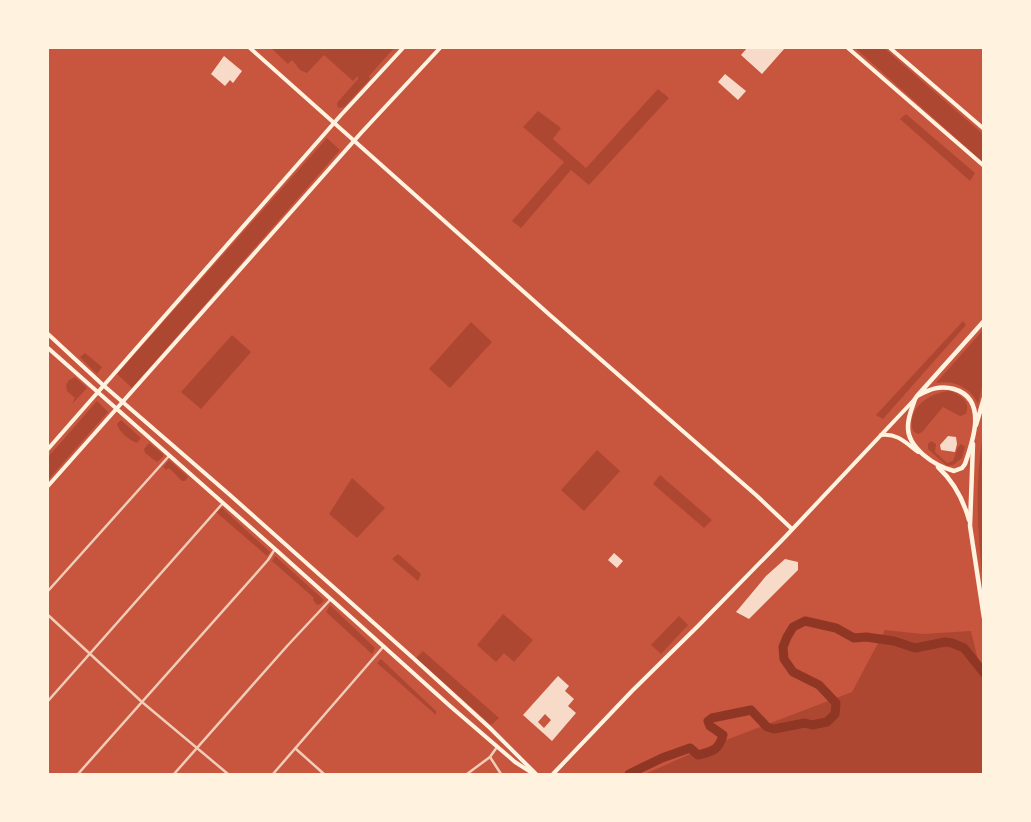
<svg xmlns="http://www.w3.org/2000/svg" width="1031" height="822" font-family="Overpass,sans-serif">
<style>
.green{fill:#ae4732}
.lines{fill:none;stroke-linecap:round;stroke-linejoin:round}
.river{stroke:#8f3625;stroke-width:9}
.building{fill:#f7dbc8;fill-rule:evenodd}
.minor{stroke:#f1ccb7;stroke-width:2.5}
.secondary{stroke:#fff3e0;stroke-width:4}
.primary{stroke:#fff3e0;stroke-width:4.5}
</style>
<rect width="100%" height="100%" fill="#c8553d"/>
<g class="green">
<path d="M271,48H394L369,76L370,79L344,107L338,108L337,103L358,79V76L353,81L324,55L307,73L300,70L292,60L288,64Z"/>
<path d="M855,48H884L983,134V162Z"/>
<path d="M658,89L669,98L589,185L571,170L521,228L512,221L564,162L523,127L538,111L561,128L553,139L586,168Z"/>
<path d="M906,114L975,173L970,181L900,119Z"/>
<path d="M327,138L340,150L132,388L117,374Z"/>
<path d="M963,321L966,325L883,419L876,415Z"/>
<path d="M471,322L492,342L450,388L429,369Z"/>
<path d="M983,330V383L978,404C971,387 953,380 936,383Z"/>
<path d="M232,335L251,352L201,409L181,392Z"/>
<path d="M85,353L102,367L97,374L80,357Z"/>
<path d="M75,377L87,388L72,404L75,398L67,391L66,385L69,380Z"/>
<path d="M951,391C961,396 971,401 966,414L960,416L943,407L922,432L918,434L913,431C906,408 930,392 951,391Z"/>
<path d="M97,401L108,412L48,480V457Z"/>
<path d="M121,420L141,438L137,443C129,440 119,432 117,424Z"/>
<path d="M983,436V584C978,535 974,484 983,436Z"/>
<path d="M931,441L936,444L935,452L947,463L953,461L958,447L961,444L965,447L962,458L953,465L947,466L928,449V444Z"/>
<path d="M149,443L163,454V457L157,462L145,453L144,449Z"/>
<path d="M597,450L620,471L584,511L561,490Z"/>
<path d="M169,460L188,477L185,481H182L169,468L166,470L163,467Z"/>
<path d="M660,475L712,520L704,528L653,484Z"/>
<path d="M352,478L385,508L357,538L329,514Z"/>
<path d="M221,507L270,552L267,556L216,512Z"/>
<path d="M398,554L421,574L418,581L392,559Z"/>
<path d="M275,556L324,600L321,604L317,605L313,600L314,598L272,561Z"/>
<path d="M330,605L375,648L372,654L326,612Z"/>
<path d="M503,614L533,640L514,662L504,653L496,662L477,645Z"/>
<path d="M679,616L688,625L661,654L651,645Z"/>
<path d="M885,630L922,634L971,631L983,681V774H645L697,751L852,692Z"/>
<path d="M423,651L499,718L491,725L416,658Z"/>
<path d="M381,659L436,711V715L377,663Z"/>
</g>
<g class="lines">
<path class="river" d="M629,774L662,758L690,748L698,755C712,752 719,750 723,735L710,726L708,721L712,718L751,710L767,727L774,729L805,723L812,725L827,722L835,714L836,703L819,685L793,672L784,659L783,647L787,637L793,627L805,621L836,628L854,638L866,637L894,641L915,648L945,642L952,643L964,648L984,673"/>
</g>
<g class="building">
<path d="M747,48H785L762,74L741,55Z"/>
<path d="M224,56L242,71L233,83L230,80L225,86L211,74Z"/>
<path d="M725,74L746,91L738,100L718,82Z"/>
<path d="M948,436L956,437L957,444L955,452L941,450L940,445Z"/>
<path d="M614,553L623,561L617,568L608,560Z"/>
<path d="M785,559L798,562V570L749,619L736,612L766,576Z"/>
<path d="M558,676L569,686L565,691L574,699L568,706L576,713L552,741L523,715ZM545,714L551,720L544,728L538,722Z"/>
</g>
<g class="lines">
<g class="minor">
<path d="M48,591L169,456"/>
<path d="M48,615L142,702L228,774"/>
<path d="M48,701L223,503"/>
<path d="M296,749L324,774"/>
<path d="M490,757L501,774"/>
<path d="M78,774L268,560L275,549"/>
<path d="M174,774L288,645L330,600"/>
<path d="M273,774L384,646"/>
<path d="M467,774L490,757L497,747"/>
</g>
<g class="secondary">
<path d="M250,48L551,316L756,495L792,529"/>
<path d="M848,48L984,166"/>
<path d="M890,48L984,129"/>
<path d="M48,334L103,385L230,495L412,657L490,728L536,774"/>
<path d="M48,348L275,549L450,706L515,762L534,774"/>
<path d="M881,435C898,433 906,443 918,452"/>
<path d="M48,449L341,115L403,48"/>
<path d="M48,486L361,133L440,48"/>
<path d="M553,774L632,691L699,625L786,536L914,400"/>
</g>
<g class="primary">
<path d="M917,396C930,389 940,385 954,389C988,399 973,441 965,464L962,468L954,471C935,466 907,448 908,426C908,417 912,408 915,399L917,396L984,321"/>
<path d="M976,425L984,398"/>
<path d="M973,444L970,526L984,618"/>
<path d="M938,467C954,482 963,498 969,520"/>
</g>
</g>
<rect width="1031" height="822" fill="none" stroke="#fff3e0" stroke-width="98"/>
</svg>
